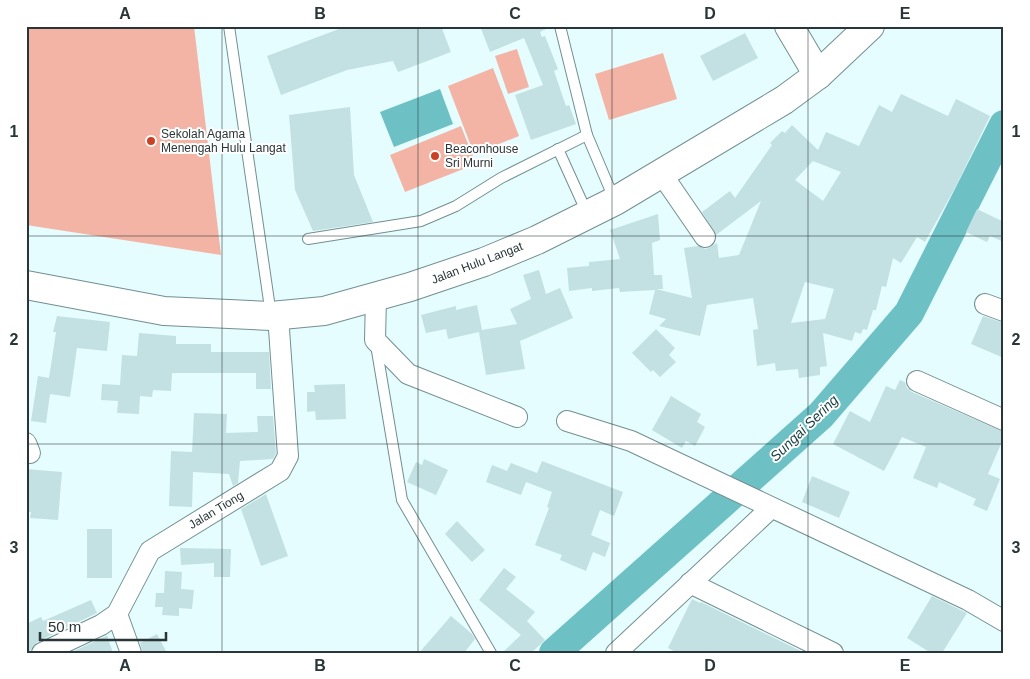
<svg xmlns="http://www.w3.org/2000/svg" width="1030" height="679" font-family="Helvetica,sans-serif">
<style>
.green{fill:#f3b4a5}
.water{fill:#6dc1c5}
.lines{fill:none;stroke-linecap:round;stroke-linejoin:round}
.river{stroke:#6dc1c5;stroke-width:30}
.building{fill:#c3e1e2;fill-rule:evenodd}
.lane-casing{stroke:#738f91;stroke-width:12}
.street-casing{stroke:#738f91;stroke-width:22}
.secondary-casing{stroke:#738f91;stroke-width:30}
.lane{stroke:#fff;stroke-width:10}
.street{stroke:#fff;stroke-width:20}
.secondary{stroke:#fff;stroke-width:28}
.grid{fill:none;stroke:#293536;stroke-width:1;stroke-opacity:0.55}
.poi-dot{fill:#cc4124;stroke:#fff;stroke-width:2}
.labels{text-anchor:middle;stroke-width:4;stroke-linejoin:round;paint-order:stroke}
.poi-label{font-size:12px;fill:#293536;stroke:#fff;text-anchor:start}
.street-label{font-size:12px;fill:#293536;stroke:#fff}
.water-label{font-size:14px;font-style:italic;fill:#174041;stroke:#fff}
.neatline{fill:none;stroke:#293536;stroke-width:2}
.grid-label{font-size:16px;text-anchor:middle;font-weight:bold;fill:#293536}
</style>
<rect width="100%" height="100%" fill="#e5fdfe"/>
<g class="green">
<path d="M26,26H194L221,255L26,225Z"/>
<path d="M517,49L529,87L508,94L495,56Z"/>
<path d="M663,53L677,99L609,120L595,74Z"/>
<path d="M493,68L519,136L474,154L448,86Z"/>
<path d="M461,126L476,164L405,192L390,155Z"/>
</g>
<path class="water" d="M440,89L453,124L394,147L380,112Z"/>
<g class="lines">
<path class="river" d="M554,653L821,415L909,313L1004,125"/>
</g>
<g class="building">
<path d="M347,26H441L451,52L398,72L393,61L347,70L281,95L267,56Z"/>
<path d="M480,26H552L540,32L542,37L545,36L558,69L554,71L566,106L569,105L576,124L531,140L515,95L543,85L524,38L490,52Z"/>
<path d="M745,33L758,58L713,81L700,56Z"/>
<path d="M901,94L948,116L956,99L990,116L956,186L925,242L917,237L901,263L893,258L886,287L882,286L876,310H873L867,330L863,329L861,334L855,332L852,341L823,333L827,366L820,367V375L799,378L798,369L776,371L775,363L757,366L753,330L758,329L753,298L707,305L700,336L659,326L666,319L649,314L655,290L620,292L619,288L592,291V288L569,291L567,268L589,266V262L620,259L610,230L658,214L660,240L652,243L654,275H662L663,289H656L692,298L684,248L698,246L706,249L717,243L719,258L739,255L761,201L716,235L702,212L730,191L735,198L772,145L770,143L782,131L785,133L792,125L818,150L826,132L859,146L879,105L892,112ZM813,161L841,172L823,201L795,180ZM805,282L834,289L825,319L791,323Z"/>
<path d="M350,107L354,175L373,222L313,231L295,190L289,115Z"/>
<path d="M977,209L1004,222V242L990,236L987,242L966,232Z"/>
<path d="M539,270L546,294L560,288L573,318L520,341L525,369L486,375L479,332L448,339L446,329L426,333L421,315L456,306V310L477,305L482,330L517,324L510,309L531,299L523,275Z"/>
<path d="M57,316L110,322L107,351L77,348L70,397L50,394L46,423L31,421L38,376L49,378L56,332H53Z"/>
<path d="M983,316L1004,323V358L971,344Z"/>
<path d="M656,329L675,348L669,355L676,362L660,377L653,370L651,372L632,353Z"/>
<path d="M139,333L176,336V344H211V352H269L271,389H256V373H172L171,391L153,390L152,397L140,396L139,414L117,413L118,401L101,400L102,384L120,385L122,355L137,356Z"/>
<path d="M900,380L905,382L907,388L912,392L1004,432V437L988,474L1000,479L987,511L973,505L976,499L939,482L937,488L913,478L926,447L902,437L884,471L833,444L850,411L870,422L886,386L895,390Z"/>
<path d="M345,384L346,419L316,420L315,411L307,412V392H315L314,385Z"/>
<path d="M671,396L701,414L697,422L705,427L695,446L686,441L682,448L652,430Z"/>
<path d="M194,413L227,414L226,433L258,432L257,416H273L276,453L273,459L240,461L238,483L233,486L229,474L193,472L192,507L169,506L171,451L192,452Z"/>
<path d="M424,459L448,470L436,495L407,482L416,462L422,465Z"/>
<path d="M542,461L623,492L614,516L600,510L591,535L610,543L605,557L593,552L586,571L560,560L562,555L535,545L549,508L547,507L552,492L526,482L521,495L486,482L492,465L507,471L511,463L537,473Z"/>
<path d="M26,469L62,472L58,520L30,518L31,512H26Z"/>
<path d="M812,476L850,492L839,518L802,502Z"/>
<path d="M266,494L288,556L261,566L241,509Z"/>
<path d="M457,521L485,550L472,562L445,534Z"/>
<rect x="87" y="529" width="25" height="49"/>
<path d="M180,548L231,549L230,577H214V563L181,565Z"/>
<path d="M504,568L516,577L506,589L535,612L527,621L545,640L531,653H502L521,635L479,600Z"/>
<path d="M165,571L182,572L181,589L194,590L192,609L179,608V616L162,615L163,607H155L156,593H164Z"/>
<path d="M932,596L967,613L942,653H931L907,638Z"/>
<path d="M692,599L700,603L701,602L805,653H677L668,648Z"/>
<path d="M91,600L97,613L37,642L33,646L31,650L26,653V624L41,617L43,621Z"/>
<path d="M451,616L472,634L475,639L464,653H419Z"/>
<path d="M157,634L167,653H143L140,643Z"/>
<path d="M107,635L113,653H70L106,636Z"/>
</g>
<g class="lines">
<defs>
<g id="lane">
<path d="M229,26L271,315"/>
<path d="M560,26L587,135L615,201"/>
<path d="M558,149L587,213"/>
<path d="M308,239L421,221L456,206L501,178L587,135"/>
<path d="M376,345L402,500L491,653"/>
</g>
<g id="street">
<path d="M661,173L705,237"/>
<path d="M376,297L375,340L408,374L517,417"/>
<path d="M985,304L1004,311"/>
<path d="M917,381L1004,420"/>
<path d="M567,421L631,441L968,600L1004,621"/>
<path d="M26,443L30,453"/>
<path d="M690,583L833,653"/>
<path d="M117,614L131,653"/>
<path d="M42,653L101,625L117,614L150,551L280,471L288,456L278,315"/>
<path d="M616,653L771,508"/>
</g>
<g id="secondary">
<path d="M789,26L818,75"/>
<path d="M26,285L164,311L271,316L324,311L410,287L484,262L537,240L615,201L784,100L818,75L870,26"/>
</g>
</defs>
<use href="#lane" class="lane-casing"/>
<use href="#street" class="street-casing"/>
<use href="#secondary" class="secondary-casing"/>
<use href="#lane" class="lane"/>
<use href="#street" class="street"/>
<use href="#secondary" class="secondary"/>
</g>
<path class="grid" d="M222,26V653M418,26V653M612,26V653M808,26V653M26,236H1004M26,444H1004"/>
<g class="poi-dot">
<circle cx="151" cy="141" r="5"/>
<circle cx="435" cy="156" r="5"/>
</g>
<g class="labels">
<g class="poi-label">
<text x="161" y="138">Sekolah Agama<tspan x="161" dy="14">Menengah Hulu Langat</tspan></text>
<text x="445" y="153">Beaconhouse<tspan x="445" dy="14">Sri Murni</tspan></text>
</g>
<g class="street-label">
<text transform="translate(477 263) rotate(-21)" y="4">Jalan Hulu Langat</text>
<text transform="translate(216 510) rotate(-31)" y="4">Jalan Tiong</text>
</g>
<g class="water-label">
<text transform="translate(804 428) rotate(-44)" y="5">Sungai Sering</text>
</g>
</g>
<rect width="1030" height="679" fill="none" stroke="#ffffff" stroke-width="55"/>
<path d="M40 632v8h126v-8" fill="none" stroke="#293536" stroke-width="2.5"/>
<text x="48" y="632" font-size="15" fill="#293536" stroke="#ffffff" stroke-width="4" paint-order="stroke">50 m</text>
<rect x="28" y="28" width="974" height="624" class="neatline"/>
<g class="grid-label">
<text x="125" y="19">A</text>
<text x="320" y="19">B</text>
<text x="515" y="19">C</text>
<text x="710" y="19">D</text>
<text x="905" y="19">E</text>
<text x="14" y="137">1</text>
<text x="1016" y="137">1</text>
<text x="14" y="345">2</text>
<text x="1016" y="345">2</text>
<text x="14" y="553">3</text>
<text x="1016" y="553">3</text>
<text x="125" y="671">A</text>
<text x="320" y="671">B</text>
<text x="515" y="671">C</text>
<text x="710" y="671">D</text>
<text x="905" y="671">E</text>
</g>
</svg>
